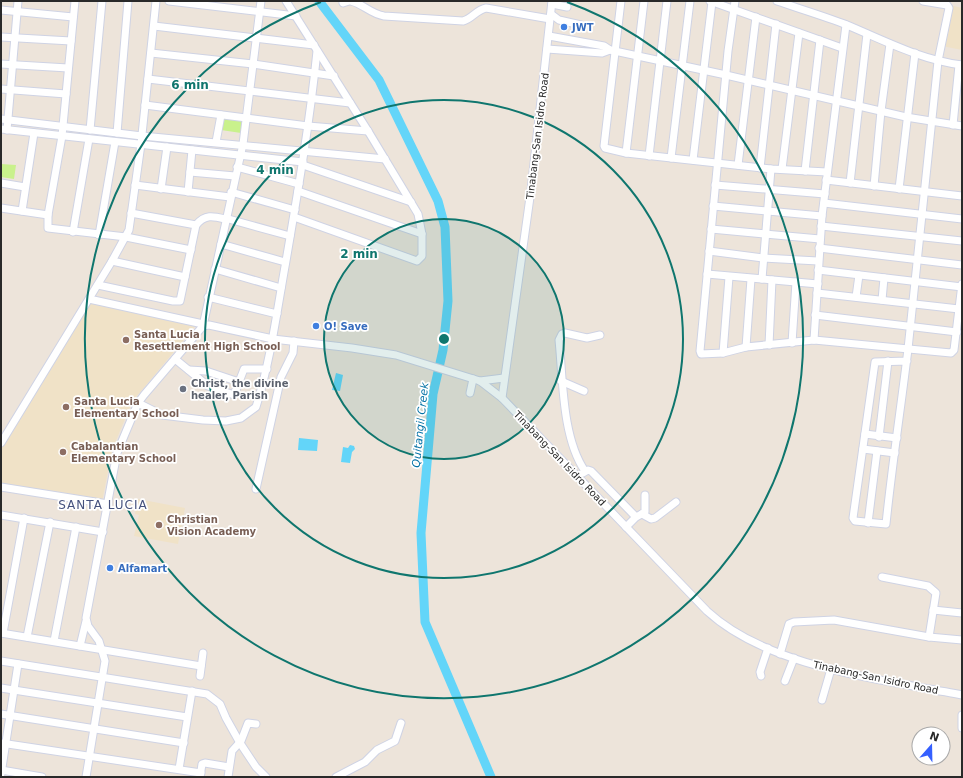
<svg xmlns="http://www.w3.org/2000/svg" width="963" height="778" font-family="'DejaVu Sans',sans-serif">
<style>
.education{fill:#f0e2c7}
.pitch{fill:#c9f18c}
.water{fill:#63d5f9}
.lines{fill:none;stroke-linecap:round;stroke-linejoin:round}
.river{stroke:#63d5f9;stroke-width:9}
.minor-casing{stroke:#cfd3e4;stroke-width:9}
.minor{stroke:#fff;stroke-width:7}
.ring{fill:none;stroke:#0f766e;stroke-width:2}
.shop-dot{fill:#3f7fe0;stroke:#fff;stroke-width:1.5}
.education-dot{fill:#8d6e63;stroke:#fff;stroke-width:1.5}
.worship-dot{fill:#6b7280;stroke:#fff;stroke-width:1.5}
.labels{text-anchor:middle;stroke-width:3.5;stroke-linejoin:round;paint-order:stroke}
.shop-label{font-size:10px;font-weight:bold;fill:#366cbe;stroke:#fff;text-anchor:start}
.street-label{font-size:10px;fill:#292929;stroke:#fff}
.education-label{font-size:10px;font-weight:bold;fill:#785e54;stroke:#fff;text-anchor:start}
.worship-label{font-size:10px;font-weight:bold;fill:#5b616d;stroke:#fff;text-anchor:start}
.water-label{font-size:11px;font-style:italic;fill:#0271a5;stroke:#fff}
.quarter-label{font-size:12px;letter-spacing:1px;fill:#46527e;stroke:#fff}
.centre{fill:#0f766e;stroke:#fff;stroke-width:2}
.ring-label{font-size:12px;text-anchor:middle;font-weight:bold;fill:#0f766e;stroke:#fff;stroke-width:3.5;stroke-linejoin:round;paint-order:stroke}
</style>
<rect width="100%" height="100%" fill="#ede4da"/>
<g class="education">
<path d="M950,5L962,8V50L942,46Z"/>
<path d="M90,301L196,325L132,402L112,450L102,502L1,485V447L60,354Z"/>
<path d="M138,499L185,508L178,544L134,536L139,515L135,514Z"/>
</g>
<g class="pitch">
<path d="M223,118L243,121L241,133L221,130Z"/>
<path d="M1,164L16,165L14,179L1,177Z"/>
</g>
<g class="water">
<path d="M336,373L343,375L340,391L332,390Z"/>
<path d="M299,438L318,440L317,451L298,450Z"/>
<path d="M350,445L354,446L355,449L352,452L350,463L341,462L343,447L348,448Z"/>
</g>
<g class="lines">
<path class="river" d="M319,1L379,80L438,201L445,227L448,301L443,350L433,394L421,533L425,622L491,777"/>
<defs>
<g id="minor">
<path d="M75,1L62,136L48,215V228L126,237L191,250"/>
<path d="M169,1L296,16"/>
<path d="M286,1L368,131L418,214L422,234V256L417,261L294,217"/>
<path d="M351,1C363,4 371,14 384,16L463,21C472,19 476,10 486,8L550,19"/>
<path d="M552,1L531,190L502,398L707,611C769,668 881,679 962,695"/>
<path d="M621,1L604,146L605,148L626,153L771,169L827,172"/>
<path d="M710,1L842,48"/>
<path d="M735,1L728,51L700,351L701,354L723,353L746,347L814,340L951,353L954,350L962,284"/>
<path d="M777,1C800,9 824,16 847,25C885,41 921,60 962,65"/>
<path d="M343,3L349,1"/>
<path d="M552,4L567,7"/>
<path d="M1,10L73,17"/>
<path d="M551,14L559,20L581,25"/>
<path d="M154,26L314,45"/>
<path d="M1,37L71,41"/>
<path d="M547,49L602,53L610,50L604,46L549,36"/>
<path d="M610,50L726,75L906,117L962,126"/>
<path d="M151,53L253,64L334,76"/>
<path d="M1,64L68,68"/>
<path d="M148,79L350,103"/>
<path d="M1,89L66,94"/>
<path d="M145,105L308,126L368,131"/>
<path d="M1,119L142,136L385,159"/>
<path d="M953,125L959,65"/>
<path d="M1,129L303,162"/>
<path d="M7,130L18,1"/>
<path d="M90,130L102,1"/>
<path d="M117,133L128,1"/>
<path d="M216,142L221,115"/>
<path d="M626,153L644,1"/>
<path d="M649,156L667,1"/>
<path d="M671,158L690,1"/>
<path d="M693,160L712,2"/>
<path d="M303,165L411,202"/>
<path d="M738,165L756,17"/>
<path d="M237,167L299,184"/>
<path d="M760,168L776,24"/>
<path d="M782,169L799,33"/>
<path d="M805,171L820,40"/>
<path d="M190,172L235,176"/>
<path d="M826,180L962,196"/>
<path d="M1,183L25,187"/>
<path d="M850,183L867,34"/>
<path d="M135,185L230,197"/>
<path d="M715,185L825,194"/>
<path d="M874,186L881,111L890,44"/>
<path d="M161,189L167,147"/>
<path d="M899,189L915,53"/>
<path d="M298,191L422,234"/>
<path d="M188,192L192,150"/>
<path d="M231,192L295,210"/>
<path d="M824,203L962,219"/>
<path d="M713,206L822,216"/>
<path d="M1,208L48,215"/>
<path d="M22,211L34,133"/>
<path d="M225,218L290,236"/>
<path d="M196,225C205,214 213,216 225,219"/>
<path d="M821,226L962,241"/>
<path d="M711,229L820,239"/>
<path d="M73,232L89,139"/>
<path d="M99,235L115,142"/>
<path d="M221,244L285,262"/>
<path d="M819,248L962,265"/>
<path d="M709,251L763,258L818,261"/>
<path d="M112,261L185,277"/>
<path d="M215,269L281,288"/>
<path d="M818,270L962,287"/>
<path d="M707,274L818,284"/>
<path d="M762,279L771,169"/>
<path d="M98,285L173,301H180L196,225L131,213"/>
<path d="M817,293L959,309"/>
<path d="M208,297L277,314"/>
<path d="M856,297L859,275"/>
<path d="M89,299L203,324"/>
<path d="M882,300L884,278"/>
<path d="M815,315L957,332"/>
<path d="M203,326L243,144L261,1"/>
<path d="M814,340L822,216L846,25"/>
<path d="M792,343L796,282"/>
<path d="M769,345L772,280"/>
<path d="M746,347L751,279"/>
<path d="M723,353L729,277"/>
<path d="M175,359L208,386L234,395L244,369H267"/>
<path d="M907,361L875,362L853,518L855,521L886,524C892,465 901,407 908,349L938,61L949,8L947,5L923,1"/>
<path d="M189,370L206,371L239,382"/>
<path d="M480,381L504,378"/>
<path d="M561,381L584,391"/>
<path d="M470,393L473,379"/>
<path d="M138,403L162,415L203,420L226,421L241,418L256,407C271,359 277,310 286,261C298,191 310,121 317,51"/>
<path d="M865,434L897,438"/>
<path d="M879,437L888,361"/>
<path d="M1,443L112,261L129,230L141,144L156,1"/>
<path d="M863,449L895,453"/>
<path d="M585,471C562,438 563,379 559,340L562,334L565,333L587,338L600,335"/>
<path d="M583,473L588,470L591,471L636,517L626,527"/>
<path d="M1,487L108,504"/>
<path d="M256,489L281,377L293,353L294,341"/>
<path d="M642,514L651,519L655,518L676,502"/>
<path d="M1,515L103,532"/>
<path d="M638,516L645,512V495"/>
<path d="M868,523L877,451"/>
<path d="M882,577L928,586L936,593L929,637"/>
<path d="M933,610L962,613"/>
<path d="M1,633L201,666"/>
<path d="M3,633L24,518"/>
<path d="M27,637L50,522"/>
<path d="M54,641L76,527"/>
<path d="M80,646L86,621"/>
<path d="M780,654L789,624L794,622L834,620L929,637L962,640"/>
<path d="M1,661L207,694L220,704L226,718L240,743L256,767L266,777"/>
<path d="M200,676L203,653"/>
<path d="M761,676L760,672L768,648"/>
<path d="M785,681L794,658"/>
<path d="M1,688L187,717"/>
<path d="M822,700L831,669"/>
<path d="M1,714L184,743"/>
<path d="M962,715V728"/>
<path d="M1,743L201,773"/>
<path d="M179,769L192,691"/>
<path d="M1,770L42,777"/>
<path d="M1,774L18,664"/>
<path d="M86,777L105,661L99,641L88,626L86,618L117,453L138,403L144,395L203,326L209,325L273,339L352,348L396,355L480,381L502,398"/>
<path d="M200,777L202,764L205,763L229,767"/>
<path d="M228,777L232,751L241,741L248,723L256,724"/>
<path d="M336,777L365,762L377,750L395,741L401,723"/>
</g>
</defs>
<use href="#minor" class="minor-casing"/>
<use href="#minor" class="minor"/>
</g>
<circle cx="444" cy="339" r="120" fill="#0f766e" fill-opacity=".12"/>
<g class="ring">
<circle cx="444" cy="339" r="120"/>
<circle cx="444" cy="339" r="239"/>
<path d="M567 2A359 359 0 1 1 321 2"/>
</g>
<g class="shop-dot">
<circle cx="564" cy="27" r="4"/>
<circle cx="316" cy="326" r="4"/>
<circle cx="110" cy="568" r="4"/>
</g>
<g class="education-dot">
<circle cx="126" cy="340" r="4"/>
<circle cx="66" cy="407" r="4"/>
<circle cx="63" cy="452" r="4"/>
<circle cx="159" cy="525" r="4"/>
</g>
<circle class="worship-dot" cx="183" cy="389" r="4"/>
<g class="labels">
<g class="shop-label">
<text x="572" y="31">JWT</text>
<text x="324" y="330">O! Save</text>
<text x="118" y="572">Alfamart</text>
</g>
<g class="street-label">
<text transform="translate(537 136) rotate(-83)" y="4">Tinabang-San Isidro Road</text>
<text transform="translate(560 458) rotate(46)" y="4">Tinabang-San Isidro Road</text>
<text transform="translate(876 677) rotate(12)" y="4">Tinabang-San Isidro Road</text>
</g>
<g class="education-label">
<text x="134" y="338">Santa Lucia<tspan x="134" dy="12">Resettlement High School</tspan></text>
<text x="74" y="405">Santa Lucia<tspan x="74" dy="12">Elementary School</tspan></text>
<text x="71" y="450">Cabalantian<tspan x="71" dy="12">Elementary School</tspan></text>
<text x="167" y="523">Christian<tspan x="167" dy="12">Vision Academy</tspan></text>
</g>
<g class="worship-label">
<text x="191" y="387">Christ, the divine<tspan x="191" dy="12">healer, Parish</tspan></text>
</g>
<g class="water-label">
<text transform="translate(420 425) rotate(-84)" y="4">Quitangil Creek</text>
</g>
<g class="quarter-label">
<text x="103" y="509">SANTA LUCIA</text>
</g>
</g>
<circle cx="444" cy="339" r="6" class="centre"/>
<g class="ring-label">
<text x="190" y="89">6 min</text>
<text x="275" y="174">4 min</text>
<text x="359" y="258">2 min</text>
</g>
<rect width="963" height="778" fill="none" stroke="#292929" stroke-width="4"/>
<g transform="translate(931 746) rotate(20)"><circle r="19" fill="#ffffff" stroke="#a9a9a9"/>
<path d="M0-3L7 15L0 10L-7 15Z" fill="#3560ff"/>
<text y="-6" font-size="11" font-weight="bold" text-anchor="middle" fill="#292929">N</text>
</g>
</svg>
